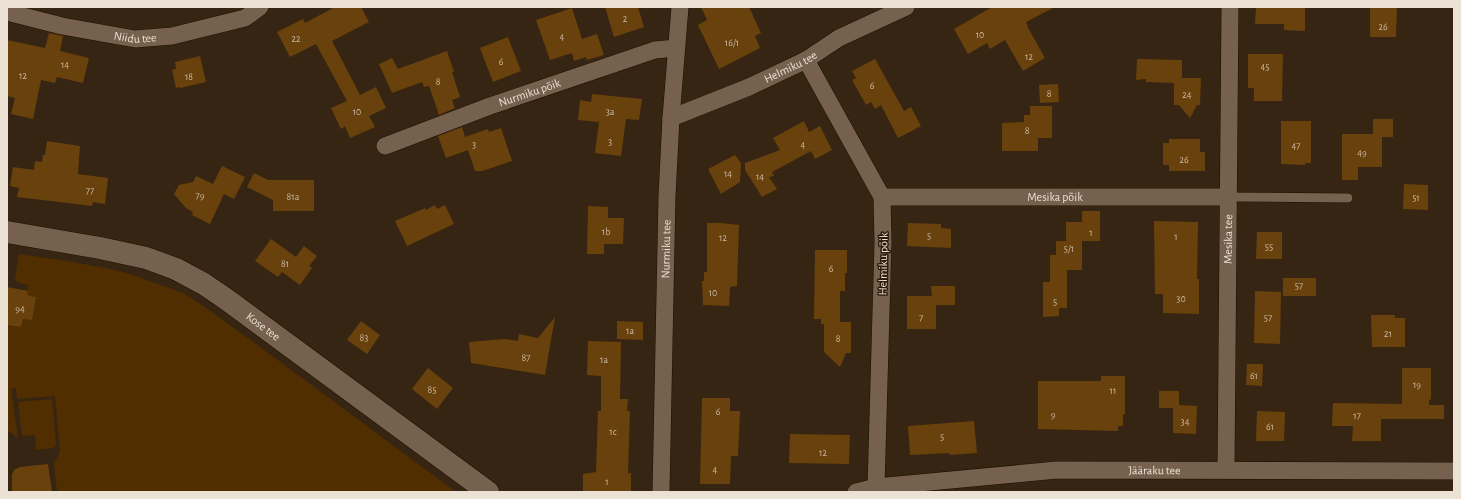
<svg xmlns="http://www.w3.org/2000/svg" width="1461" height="499" font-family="'Alegreya Sans',sans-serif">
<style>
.green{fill:#502e00}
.building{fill:#69410c}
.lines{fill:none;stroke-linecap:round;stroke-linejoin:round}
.lane-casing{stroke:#1d0e00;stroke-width:10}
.street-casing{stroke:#1d0e00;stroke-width:18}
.secondary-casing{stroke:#1d0e00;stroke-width:23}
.lane{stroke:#75614d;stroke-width:9}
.street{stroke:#75614d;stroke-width:17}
.secondary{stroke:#75614d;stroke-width:22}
.labels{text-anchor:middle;stroke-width:3;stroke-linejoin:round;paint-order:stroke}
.number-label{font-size:10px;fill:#cbb9a3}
.street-label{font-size:12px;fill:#ece1d5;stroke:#2c1b09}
</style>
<rect width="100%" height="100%" fill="#362513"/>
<g class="green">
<path d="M19,254L62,260L111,269L133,275L183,293L202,305L256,344L456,492H57L54,464L60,452L55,396L17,399L16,388L11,389L18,437H15V435L10,432H7V325L21,327L23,319L36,297L27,295L28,285L17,282L15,279Z"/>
<path d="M52,399L56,444L53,448L38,450L36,449L35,435L22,436L18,402Z"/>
</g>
<g class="building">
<path d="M335,7H361L369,22L332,41L360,95L376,87L386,108L369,116L375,127L350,138L345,126L341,129L331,108L347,101L316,44L290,57L277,32L303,19L305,23Z"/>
<path d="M605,7H638L644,27L614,37Z"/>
<path d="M701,7H749L761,33L755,36L760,48L719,69L698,25L707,20Z"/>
<path d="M992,7H1055L1026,22L1028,26H1027L1045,58L1023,71L1005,40L990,49L987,43L968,54L954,29Z"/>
<path d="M1256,7H1305V31L1284,30V24H1255Z"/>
<path d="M1370,7H1397L1396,37H1370Z"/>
<path d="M572,8L582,39L597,34L604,55L587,60L586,57L574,61L572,53L550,60L536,20Z"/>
<path d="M49,33L63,36L60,51L89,58L83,83L57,77L55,83L41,80L33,119L11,114L15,98L7,96V40L45,48Z"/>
<path d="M508,37L521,71L493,82L480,48Z"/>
<path d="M447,51L454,72H452L460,97L452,100L455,108L439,115L429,86L424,87L422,82L392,93L379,64L392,58L398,69Z"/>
<path d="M1248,54H1283L1282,101H1254V88H1248Z"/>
<path d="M200,56L206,82L180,88V87L176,88L172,70L176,69L175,62Z"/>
<path d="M875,59L904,111L911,107L921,126L898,138L881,105L875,109L871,102L866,105L852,80L856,78L852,71Z"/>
<path d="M1137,59L1182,60V78H1201L1200,105H1197L1190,118L1179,105H1174V83L1146,82V79L1136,80Z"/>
<path d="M1058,84L1059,102L1040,103L1039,85Z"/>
<path d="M592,94L642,99L639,120L626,119L621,156L595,153L599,122L578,120L580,100L591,102Z"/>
<path d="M1030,106H1052V138H1038V151H1002V123L1024,122V115H1030Z"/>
<path d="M1373,119H1393V137H1382V167H1358V180H1342V134H1373Z"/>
<path d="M804,121L809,132L820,126L832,150L815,159L811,151L772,172L774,176L769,177L777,189L762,197L745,170V163L780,150L773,138Z"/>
<path d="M1281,121H1311V163H1305V165L1281,164Z"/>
<path d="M462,127L465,137L488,129L489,132L501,128L512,161L482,171H475L468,150L446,158L438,136Z"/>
<path d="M1169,139H1200V152H1205V171H1169V165H1163V143H1169Z"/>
<path d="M47,141L80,146L78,174L108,178L105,204L93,202L92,206L17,197L19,188L10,186L13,167L34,170L35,161L42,162L43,155H45Z"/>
<path d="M735,155L741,163L740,182L721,194L708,169Z"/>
<path d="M222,166L245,177L234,199L224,194L210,224L192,215L193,212L186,208L174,194L179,185L193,182L196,176L213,184Z"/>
<path d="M254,173L268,180H314V211H273V200L247,187Z"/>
<path d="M1404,184L1428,185V210L1403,209Z"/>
<path d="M435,205L437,209L445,205L454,224L407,246L395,221L425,208L426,210Z"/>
<path d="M588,206L608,207V218H624L623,244H604V254H587Z"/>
<path d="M1082,211H1100V241H1082V270H1067V308H1059V316L1043,317V282H1050V255H1056V241H1066V222H1082Z"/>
<path d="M1154,221L1198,222L1197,279H1199V314L1163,313V294H1155Z"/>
<path d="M707,223H721L739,225L737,286L730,287L729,306L703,305L702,281H704V272H707Z"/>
<path d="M908,223L941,224V228L951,229V248L907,246Z"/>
<path d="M1257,232H1282V259H1256Z"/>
<path d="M271,239L296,257L304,246L317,256L309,266L312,268L300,285L282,272L278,277L255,261Z"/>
<path d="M815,250H847V273H845V291H840V322H851V353H846L840,367L824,352V324H821V319H814Z"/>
<rect x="1283" y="278" width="33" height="18"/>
<path d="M931,286H955V305H936V329H907V296H932Z"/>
<path d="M7,287L28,291L27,295L36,297L32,320L23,319L21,327L7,325Z"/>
<path d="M1255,291L1281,292L1280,344L1254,343Z"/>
<path d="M1371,315H1395V318H1405V347H1372Z"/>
<path d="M555,317L545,375L471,363L469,342L504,339L518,341L519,334L538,338Z"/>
<path d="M361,321L380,335L367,354L347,340Z"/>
<path d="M617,321L643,322V340L617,339Z"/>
<path d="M588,341L621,342L620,399H628L627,411H630L628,473H631V492H583V474L596,472L598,411H601V376L587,375Z"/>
<path d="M1247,364H1263L1262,386L1246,385Z"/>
<path d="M428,368L453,388L437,409L412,389Z"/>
<path d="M1402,368H1431V400L1429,399V405H1444V419H1381V441H1352L1353,426H1332L1333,403L1402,404Z"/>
<path d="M1101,376H1125V414H1123V426H1118V431L1038,429V381H1101Z"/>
<path d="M1159,391H1179V405L1197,406L1196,434L1173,433V408H1159Z"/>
<path d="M702,398H730V411H740L738,456H731L730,484H700Z"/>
<path d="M1257,411L1285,412L1284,441H1256Z"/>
<path d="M974,421L977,453L949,455V453L910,455L908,426Z"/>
<path d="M790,434L850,435L849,464L789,463Z"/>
<path d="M48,464L52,492H12V475L14,470L20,467Z"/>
</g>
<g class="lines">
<defs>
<path id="lane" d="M1228,197L1348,198"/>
<g id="street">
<path id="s1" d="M7,12L62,26L135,39L172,36L245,18L260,7"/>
<path d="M806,60L882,197L883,242L876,487"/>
<path id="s2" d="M671,118L749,87L806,60L839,38L906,7"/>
<path id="s3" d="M385,146L490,106L655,50L676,48"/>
<path id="s4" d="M882,197H1228"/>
<path id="s5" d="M1226,470L1230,7"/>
<path id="s6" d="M661,492L667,196L671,118L680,7"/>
<path id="s7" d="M856,492L876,487L1057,470L1454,471"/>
</g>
<g id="secondary">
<path id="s8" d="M7,232L100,248L146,258L176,269L204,284L226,299L488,492"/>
</g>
</defs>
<use href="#lane" class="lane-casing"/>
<use href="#street" class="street-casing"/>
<use href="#secondary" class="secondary-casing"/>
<use href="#lane" class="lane"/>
<use href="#street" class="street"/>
<use href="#secondary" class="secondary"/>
</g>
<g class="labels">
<g class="number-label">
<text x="625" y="22">2</text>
<text x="1383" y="30">26</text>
<text x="980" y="38">10</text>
<text x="562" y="40">4</text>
<text x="296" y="42">22</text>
<text x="732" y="46">16/1</text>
<text x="1029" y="60">12</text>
<text x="501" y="65">6</text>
<text x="65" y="68">14</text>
<text x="1265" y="70">45</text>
<text x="23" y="79">12</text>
<text x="189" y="80">18</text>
<text x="438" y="85">8</text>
<text x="872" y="89">6</text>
<text x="1049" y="97">8</text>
<text x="1187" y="98">24</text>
<text x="357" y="115">10</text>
<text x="610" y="115">3a</text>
<text x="1027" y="134">8</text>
<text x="610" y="145">3</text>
<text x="474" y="148">3</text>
<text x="803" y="148">4</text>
<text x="1296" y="149">47</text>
<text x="1362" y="156">49</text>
<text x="1184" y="163">26</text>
<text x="728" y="177">14</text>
<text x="760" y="180">14</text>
<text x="90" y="194">77</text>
<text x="200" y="199">79</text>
<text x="293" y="200">81a</text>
<text x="1416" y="201">51</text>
<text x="606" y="235">1b</text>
<text x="1091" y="236">1</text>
<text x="929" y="239">5</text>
<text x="1176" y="240">1</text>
<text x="723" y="241">12</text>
<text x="1269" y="250">55</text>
<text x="1069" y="252">5/1</text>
<text x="285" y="267">81</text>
<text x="831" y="272">6</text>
<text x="1299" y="289">57</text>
<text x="713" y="296">10</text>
<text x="1181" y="302">30</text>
<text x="1055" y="305">5</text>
<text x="20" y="312">94</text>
<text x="921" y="321">7</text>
<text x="1268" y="321">57</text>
<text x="630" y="334">1a</text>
<text x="1388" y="337">21</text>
<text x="364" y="341">83</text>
<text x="838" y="342">8</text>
<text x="526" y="361">87</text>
<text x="604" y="363">1a</text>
<text x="1254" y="379">61</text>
<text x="1417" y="388">19</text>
<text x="432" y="393">85</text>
<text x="1113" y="394">11</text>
<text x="718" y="415">6</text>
<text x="1053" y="418">9</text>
<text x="1357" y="419">17</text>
<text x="1185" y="425">34</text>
<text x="1270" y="430">61</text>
<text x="613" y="435">1c</text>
<text x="942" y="440">5</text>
<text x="823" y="456">12</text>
<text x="715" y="473">4</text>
<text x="607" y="485">1</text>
</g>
<g class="street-label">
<text dy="4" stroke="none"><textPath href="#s1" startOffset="131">Niidu tee</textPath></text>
<text dy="4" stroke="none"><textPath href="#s2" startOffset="130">Helmiku tee</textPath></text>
<text dy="4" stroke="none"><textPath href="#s3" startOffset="154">Nurmiku põik</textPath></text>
<text dy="4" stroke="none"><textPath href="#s4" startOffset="173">Mesika põik</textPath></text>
<text dy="4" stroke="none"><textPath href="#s5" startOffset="231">Mesika tee</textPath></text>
<text dy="4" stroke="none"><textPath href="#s6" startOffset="243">Nurmiku tee</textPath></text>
<text transform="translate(883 264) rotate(-89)" y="4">Helmiku põik</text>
<text dy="4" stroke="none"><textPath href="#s8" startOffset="278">Kose tee</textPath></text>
<text dy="4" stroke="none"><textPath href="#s7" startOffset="300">Jääraku tee</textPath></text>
</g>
</g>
<rect width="1461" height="499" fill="none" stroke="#ece1d5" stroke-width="16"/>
</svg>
